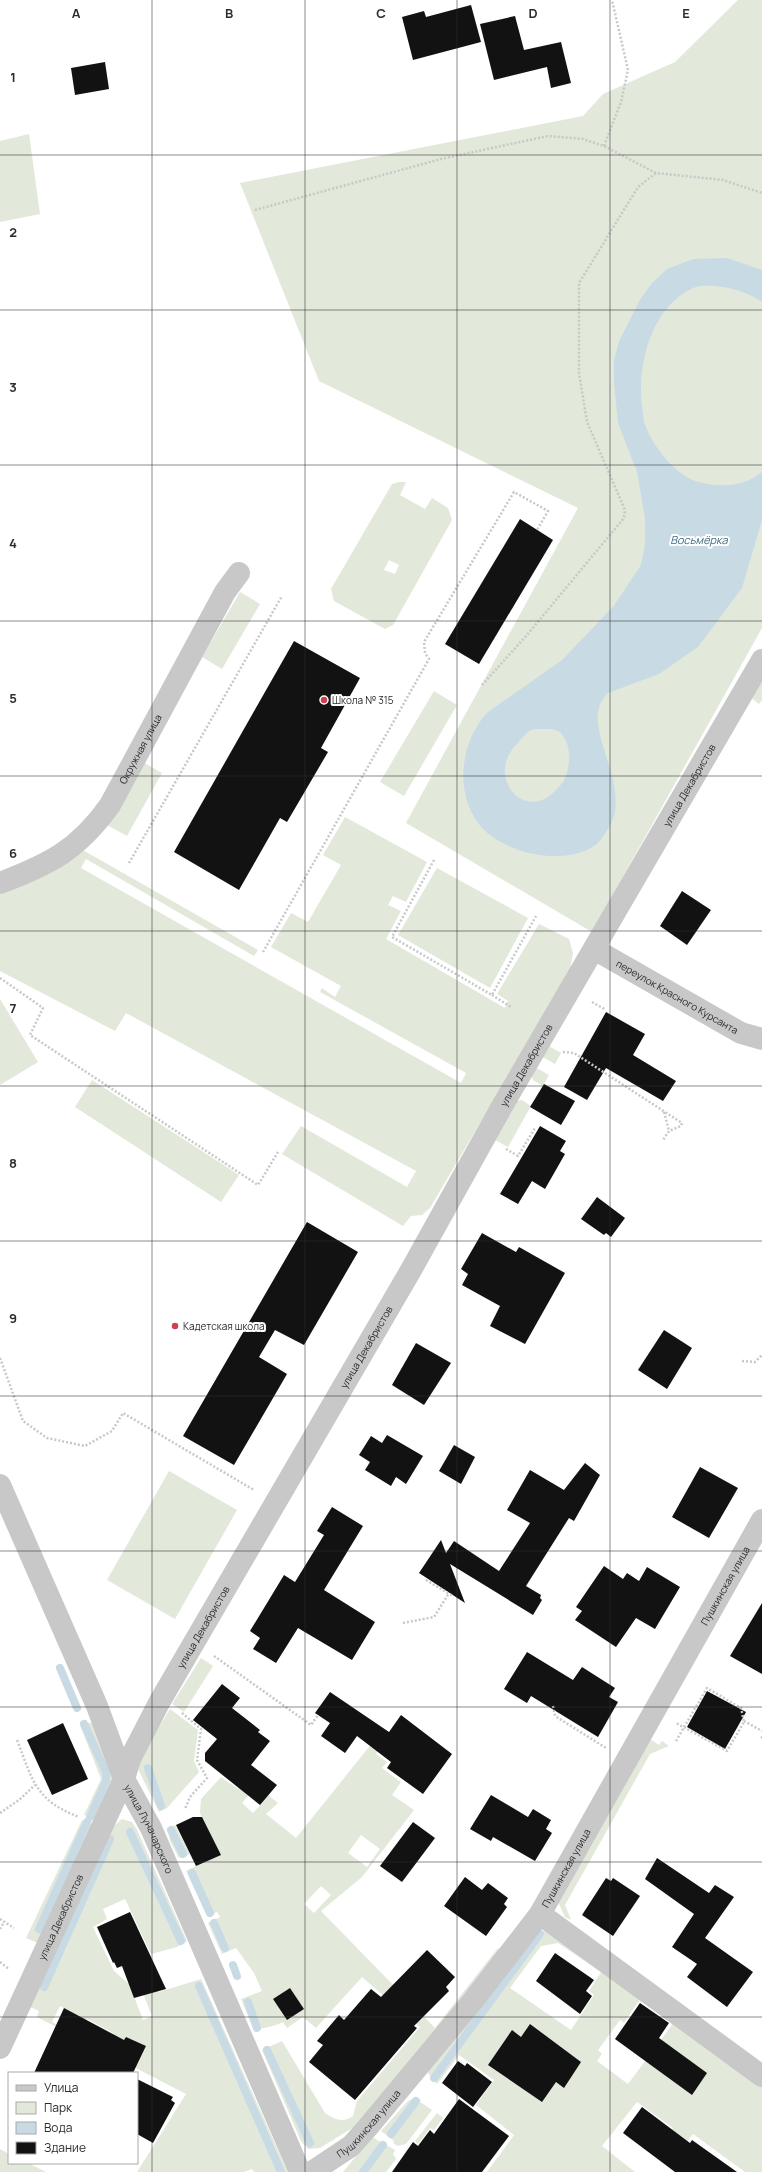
<svg xmlns="http://www.w3.org/2000/svg" width="762" height="2172" font-family="Manrope,sans-serif">
<style>
.green{fill:#e2e8da;fill-rule:evenodd}
.water{fill:#c8dbe5;fill-rule:evenodd}
.lines{fill:none;stroke-linecap:round;stroke-linejoin:round}
.stream{stroke:#c8dbe5;stroke-width:8}
.building{fill:#121212}
.path{stroke:#c8c8c8;stroke-width:2.5;stroke-dasharray:2 2;stroke-linecap:butt}
.minor{stroke:#c8c8c8;stroke-width:22}
.grid{fill:none;stroke:#2b2b2b;stroke-width:1;stroke-opacity:0.55}
.poi-dot{fill:#cf4150;stroke:#fff;stroke-width:1.5}
.labels{text-anchor:middle;stroke-width:4;stroke-linejoin:round;paint-order:stroke}
.poi-label{font-size:10px;fill:#2b2b2b;stroke:#fff;text-anchor:start}
.street-label{font-size:10px;fill:#2b2b2b;stroke:#fff}
.water-label{font-size:11px;font-style:italic;fill:#446c83;stroke:#fff}
.grid-label{font-size:13px;text-anchor:middle;font-weight:bold;fill:#2b2b2b;stroke:#fff;stroke-width:4;stroke-linejoin:round;paint-order:stroke}
</style>
<rect width="100%" height="100%" fill="#fff"/>
<g class="green">
<path d="M738,0H762V628L592,932L406,823L578,508L319,381L240,183L583,116L603,94L675,62Z"/>
<path d="M29,134L40,214L0,222V141Z"/>
<path d="M399,482H406L400,495L425,509L432,498L448,508L452,520L393,625L385,629L334,601L331,589L392,484ZM389,560L399,565L395,574L384,570Z"/>
<path d="M240,592L260,604L222,669L202,657Z"/>
<path d="M762,678V700L759,704L751,698Z"/>
<path d="M434,691L457,705L404,796L380,782Z"/>
<path d="M143,762L162,773L127,836L107,825Z"/>
<path d="M345,817L427,862L406,902L393,896L388,905L401,911L386,939L505,1008L508,1001L497,994L539,924L569,939L573,953L570,970L430,1208L422,1215L411,1216L403,1226L282,1154L301,1126L407,1187L416,1171L126,1013L115,1031L0,971V891L81,849L258,950L254,956L86,859L81,868L461,1083L466,1073L320,992L322,988L335,997L341,986L271,947L291,913L308,922L341,865L323,855Z"/>
<path d="M437,868L528,918L490,988L398,935Z"/>
<path d="M0,999L38,1062L0,1085Z"/>
<path d="M547,1045L561,1053L555,1064L541,1056Z"/>
<path d="M535,1067L549,1075L543,1086L533,1080L531,1074Z"/>
<path d="M92,1080L239,1175L221,1202L75,1107Z"/>
<path d="M522,1100L531,1106L508,1147L493,1139L515,1101Z"/>
<path d="M169,1471L237,1510L175,1619L107,1580Z"/>
<path d="M201,1658L213,1666L184,1712L172,1704Z"/>
<path d="M170,1709L198,1730L194,1761L199,1772L167,1808L159,1812L138,1769L140,1758Z"/>
<path d="M86,1722L92,1723L114,1777L97,1819L84,1815L101,1779L80,1725Z"/>
<path d="M377,1737L384,1742L376,1754L387,1762L382,1768L401,1782L392,1795L414,1810L362,1877L321,1911L435,2028L498,1948L504,1952L362,2122L320,2148L308,2149L301,2141L262,2050L282,2041L325,2113C334,2120 344,2123 353,2116L357,2101L420,2027L362,1977L316,2028L303,2017L287,2028L283,2022C273,2027 264,2027 254,2031L241,1999L262,1991L254,1973L236,1948L222,1954L208,1923L220,1917L217,1912L207,1916L186,1871L220,1854L200,1813L201,1799L221,1777L238,1789L247,1778L278,1803L266,1814L296,1838ZM251,1792L263,1802L253,1813L242,1803ZM361,1835L380,1849L367,1867L348,1853ZM321,1886L331,1895L314,1913L304,1904ZM290,1988L304,2009L287,2020L273,1999Z"/>
<path d="M650,1739L659,1745L662,1741L669,1746L650,1754L565,1905L571,1920L565,1917L558,1902Z"/>
<path d="M122,1819L132,1822L137,1830L187,1941L177,1947L151,1954L125,1899L103,1909L107,1919L93,1927L114,1971L129,1984L156,1979L159,1992L201,1979L288,2172H254L252,2169L244,2172H137L186,2094L37,2017L39,2011L28,2006L110,1829ZM139,1983L152,2016L143,2020L130,1986ZM60,2006L81,2017L73,2033L52,2022ZM87,2019L113,2033L105,2048L79,2034ZM126,2037L146,2047L137,2065L117,2055Z"/>
<path d="M82,1820L95,1825L40,1944L26,1938Z"/>
<path d="M175,1825L190,1854L179,1858L170,1841L168,1831L170,1828Z"/>
<path d="M543,1931L550,1932L640,1999L624,2023L620,2020L598,2050L602,2054L597,2061L628,2084L672,2025L671,2021L762,2082V2172H745L693,2134L680,2151L663,2142L673,2128L637,2102L602,2146L635,2172H487L514,2135L476,2105L494,2080L459,2055L437,2084L426,2071L538,1932ZM558,1943L601,1972L589,1991L594,1995L571,2030L510,1988L541,1946Z"/>
<path d="M414,2098L432,2110L406,2144L398,2146L393,2143L394,2141L381,2131L408,2101Z"/>
<path d="M437,2113L443,2118L434,2130L430,2128L418,2144L415,2141Z"/>
<path d="M372,2137L395,2150L393,2154L396,2159L386,2172H343Z"/>
<path d="M0,2149L9,2154V2163H28L46,2172H0Z"/>
</g>
<path class="water" d="M727,258L762,270V302C752,295 741,291 729,288C719,286 702,284 693,288C651,307 637,365 642,406C643,412 643,421 646,427C650,438 658,449 665,458C676,471 690,482 708,484C727,487 746,485 762,472V520L742,588L698,647L659,674L608,693C574,724 639,788 606,832C603,837 599,843 594,846C563,867 500,853 478,823C454,790 461,740 488,712L562,660L613,607L641,565L645,545V518L637,472L618,423L614,383V360L619,341L641,298L652,283L667,269L693,259ZM534,729H552L560,732C570,743 571,759 567,772C565,780 562,784 556,790C525,824 485,777 516,745C521,740 527,730 534,729Z"/>
<g class="lines">
<g class="stream">
<path d="M60,1668L77,1708"/>
<path d="M84,1724L106,1772V1781L90,1817"/>
<path d="M148,1768L161,1806"/>
<path d="M171,1830L183,1854"/>
<path d="M130,1832L181,1941"/>
<path d="M192,1873L210,1913"/>
<path d="M214,1923L225,1948"/>
<path d="M39,1929L87,1822"/>
<path d="M233,1965L237,1976"/>
<path d="M199,1986L281,2172"/>
<path d="M44,1987L110,1839"/>
<path d="M248,2002L257,2028"/>
<path d="M267,2050L310,2143"/>
<path d="M434,2078L540,1934"/>
<path d="M391,2134L416,2101"/>
<path d="M363,2172L383,2145"/>
</g>
</g>
<g class="building">
<path d="M471,5L481,42L413,60L402,17L424,11L426,17Z"/>
<path d="M515,16L524,50L561,42L571,83L551,88L547,67L494,80L480,24Z"/>
<path d="M105,62L109,89L75,95L71,68Z"/>
<path d="M520,519L553,540L479,664L445,644Z"/>
<path d="M294,641L360,678L321,748L328,752L287,822L280,818L239,890L174,852Z"/>
<path d="M682,891L711,910L687,945L660,926Z"/>
<path d="M606,1012L645,1034L633,1055L676,1081L663,1101L606,1068L587,1100L564,1087Z"/>
<path d="M544,1084L575,1101L561,1125L530,1107Z"/>
<path d="M540,1126L566,1141L560,1151L565,1154L545,1189L532,1181L518,1204L500,1194Z"/>
<path d="M597,1197L625,1218L611,1237L606,1233L604,1235L581,1219Z"/>
<path d="M307,1222L358,1252L304,1345L275,1330L259,1357L287,1374L234,1465L183,1436Z"/>
<path d="M482,1233L516,1252L519,1247L565,1273L525,1344L490,1326L500,1306L462,1285L468,1274L461,1269Z"/>
<path d="M664,1330L692,1348L667,1389L638,1370Z"/>
<path d="M416,1343L451,1363L424,1405L392,1385Z"/>
<path d="M387,1435L423,1456L406,1484L396,1477L391,1486L365,1470L370,1462L359,1455L371,1436L382,1443Z"/>
<path d="M454,1445L475,1457L461,1484L439,1471Z"/>
<path d="M585,1463L600,1475L574,1521L569,1518L526,1586L541,1595L540,1598L542,1600L533,1615L450,1564L465,1603L419,1573L441,1540L446,1553L454,1541L499,1571L530,1523L507,1510L530,1470L564,1490Z"/>
<path d="M700,1467L738,1488L709,1538L672,1517Z"/>
<path d="M332,1507L363,1526L324,1590L375,1622L352,1660L298,1628L276,1663L253,1649L260,1638L250,1631L284,1575L295,1582L324,1535L317,1531Z"/>
<path d="M604,1566L623,1579L627,1573L639,1581L647,1567L680,1587L655,1629L636,1618L616,1647L575,1620L582,1611L576,1607Z"/>
<path d="M762,1603V1674L730,1656Z"/>
<path d="M527,1652L573,1680L582,1667L615,1688L609,1697L618,1702L598,1737L531,1696L527,1703L504,1689Z"/>
<path d="M222,1684L240,1698L232,1708L260,1730L258,1732L270,1741L251,1765L277,1785L260,1805L205,1761V1753L217,1739L193,1720Z"/>
<path d="M707,1691L746,1712L725,1749L687,1727Z"/>
<path d="M330,1692L389,1732L401,1715L452,1754L423,1794L387,1768L391,1762L357,1736L345,1753L321,1736L330,1723L315,1713Z"/>
<path d="M63,1723L88,1779L52,1795L27,1740Z"/>
<path d="M491,1795L528,1817L533,1809L551,1820L546,1829L552,1833L535,1861L493,1837L491,1841L470,1829Z"/>
<path d="M193,1817H202L221,1855L196,1866L176,1825Z"/>
<path d="M413,1822L435,1838L402,1882L380,1866Z"/>
<path d="M657,1858L709,1893L715,1885L734,1897L705,1938L753,1972L727,2007L687,1977L697,1964L672,1947L694,1914L645,1879Z"/>
<path d="M465,1877L482,1890L488,1883L508,1898L504,1904L507,1907L486,1936L444,1906Z"/>
<path d="M606,1878L611,1881L613,1878L640,1896L613,1936L582,1915Z"/>
<path d="M130,1912L166,1989L134,1998L122,1966L117,1968L114,1962L113,1963L97,1927Z"/>
<path d="M427,1950L455,1977L446,1987L449,1991L414,2026L417,2028L355,2100L309,2062L323,2045L317,2041L339,2015L344,2020L371,1989L381,1997Z"/>
<path d="M555,1953L594,1980L586,1991L592,1996L580,2014L536,1981Z"/>
<path d="M290,1988L304,2009L287,2020L273,1999Z"/>
<path d="M640,2003L669,2023L659,2038L707,2073L692,2095L615,2039Z"/>
<path d="M64,2008L124,2040L126,2037L146,2046L133,2073H34Z"/>
<path d="M530,2024L581,2062L564,2088L556,2082L542,2102L488,2065L512,2030L521,2037Z"/>
<path d="M458,2061L465,2066L467,2063L492,2082L473,2107L442,2083Z"/>
<path d="M137,2079L173,2097L171,2100L175,2103L153,2143L137,2134Z"/>
<path d="M459,2099L509,2136L482,2172H392L413,2142L418,2146L430,2130L434,2134Z"/>
<path d="M642,2107L690,2143L692,2140L737,2172H675L623,2133Z"/>
</g>
<g class="lines">
<g class="path">
<path d="M604,146L621,102L628,70L612,0"/>
<path d="M255,210L441,159L548,136L583,139L604,146L656,173L723,180L762,193"/>
<path d="M482,685L527,635L624,518L625,510L587,422L579,373V283L638,187L656,173"/>
<path d="M434,860L392,937L492,995L536,916"/>
<path d="M129,863L282,596"/>
<path d="M263,952L429,659L425,653L424,642L514,492L548,511L537,530"/>
<path d="M0,978L43,1008L30,1035L258,1185L278,1152"/>
<path d="M492,995L511,1007"/>
<path d="M592,1002L606,1010"/>
<path d="M563,1052L574,1053L682,1123L681,1126L669,1131L663,1140"/>
<path d="M664,1112L669,1131"/>
<path d="M506,1149L518,1156L535,1128"/>
<path d="M0,1358L23,1421L47,1438L85,1446L112,1431L123,1413L254,1490"/>
<path d="M742,1361L755,1362L762,1355"/>
<path d="M426,1580L453,1596"/>
<path d="M403,1623L434,1617L449,1593"/>
<path d="M214,1656L311,1725L318,1715"/>
<path d="M553,1706L555,1716L606,1748"/>
<path d="M182,1713L201,1729L197,1760L207,1778L190,1797L185,1809"/>
<path d="M744,1721L762,1731"/>
<path d="M761,1738L762,1737"/>
<path d="M17,1740C33,1781 35,1800 79,1817"/>
<path d="M676,1741L707,1688L741,1708L744,1722L727,1751L676,1723"/>
<path d="M0,1813L19,1800L35,1785"/>
<path d="M0,1919L14,1928"/>
<path d="M0,1929L4,1922"/>
<path d="M0,1962L9,1969"/>
</g>
<g class="minor">
<path id="s1" d="M0,883C50,864 78,850 110,805L225,592L239,573"/>
<path id="s2" d="M594,949L741,1033L762,1039"/>
<path id="s3" d="M0,1485L97,1706L124,1779L151,1828L300,2172"/>
<path d="M540,1914L762,2076"/>
<path id="s4" d="M0,2048L124,1779L130,1759L160,1701L411,1270L501,1108L762,660"/>
<path id="s5" d="M312,2172L351,2146L368,2127L472,2002L540,1914L762,1520"/>
</g>
</g>
<path class="grid" d="M152,0V2172M305,0V2172M457,0V2172M610,0V2172M0,155H762M0,310H762M0,465H762M0,621H762M0,776H762M0,931H762M0,1086H762M0,1241H762M0,1396H762M0,1551H762M0,1707H762M0,1862H762M0,2017H762"/>
<g class="poi-dot">
<circle cx="324" cy="700" r="4"/>
<circle cx="175" cy="1326" r="4"/>
</g>
<g class="labels">
<g class="poi-label">
<text x="332" y="704">Школа № 315</text>
<text x="183" y="1330">Кадетская школа</text>
</g>
<g class="street-label">
<text dy="4" stroke="none"><textPath href="#s1" startOffset="201">Окружная улица</textPath></text>
<text dy="4" stroke="none"><textPath href="#s4" startOffset="1440">улица Декабристов</textPath></text>
<text dy="4" stroke="none"><textPath href="#s2" startOffset="96">переулок Красного Курсанта</textPath></text>
<text dy="4" stroke="none"><textPath href="#s4" startOffset="1116">улица Декабристов</textPath></text>
<text dy="4" stroke="none"><textPath href="#s4" startOffset="792">улица Декабристов</textPath></text>
<text dy="4" stroke="none"><textPath href="#s5" startOffset="723">Пушкинская улица</textPath></text>
<text dy="4" stroke="none"><textPath href="#s4" startOffset="468">улица Декабристов</textPath></text>
<text dy="4" stroke="none"><textPath href="#s3" startOffset="375">улица Луначарского</textPath></text>
<text dy="4" stroke="none"><textPath href="#s5" startOffset="399">Пушкинская улица</textPath></text>
<text dy="4" stroke="none"><textPath href="#s4" startOffset="144">улица Декабристов</textPath></text>
<text dy="4" stroke="none"><textPath href="#s5" startOffset="75">Пушкинская улица</textPath></text>
</g>
<g class="water-label">
<text x="699" y="544">Восьмёрка</text>
</g>
</g>
<g class="grid-label">
<text x="76" y="18">A</text>
<text x="229" y="18">B</text>
<text x="381" y="18">C</text>
<text x="533" y="18">D</text>
<text x="686" y="18">E</text>
<text x="13" y="82">1</text>
<text x="13" y="237">2</text>
<text x="13" y="392">3</text>
<text x="13" y="548">4</text>
<text x="13" y="703">5</text>
<text x="13" y="858">6</text>
<text x="13" y="1013">7</text>
<text x="13" y="1168">8</text>
<text x="13" y="1323">9</text>
</g>
<rect x="8" y="2072" width="130" height="92" fill="#ffffff" stroke="#aaaaaa"/>
<rect x="16" y="2085" width="20" height="6" fill="#c8c8c8" stroke="#aaaaaa"/>
<text x="44" y="2092" font-size="12" fill="#2b2b2b">Улица</text>
<rect x="16" y="2102" width="20" height="12" fill="#e2e8da" stroke="#aaaaaa"/>
<text x="44" y="2112" font-size="12" fill="#2b2b2b">Парк</text>
<rect x="16" y="2122" width="20" height="12" fill="#c8dbe5" stroke="#aaaaaa"/>
<text x="44" y="2132" font-size="12" fill="#2b2b2b">Вода</text>
<rect x="16" y="2142" width="20" height="12" fill="#121212" stroke="#aaaaaa"/>
<text x="44" y="2152" font-size="12" fill="#2b2b2b">Здание</text>
</svg>
